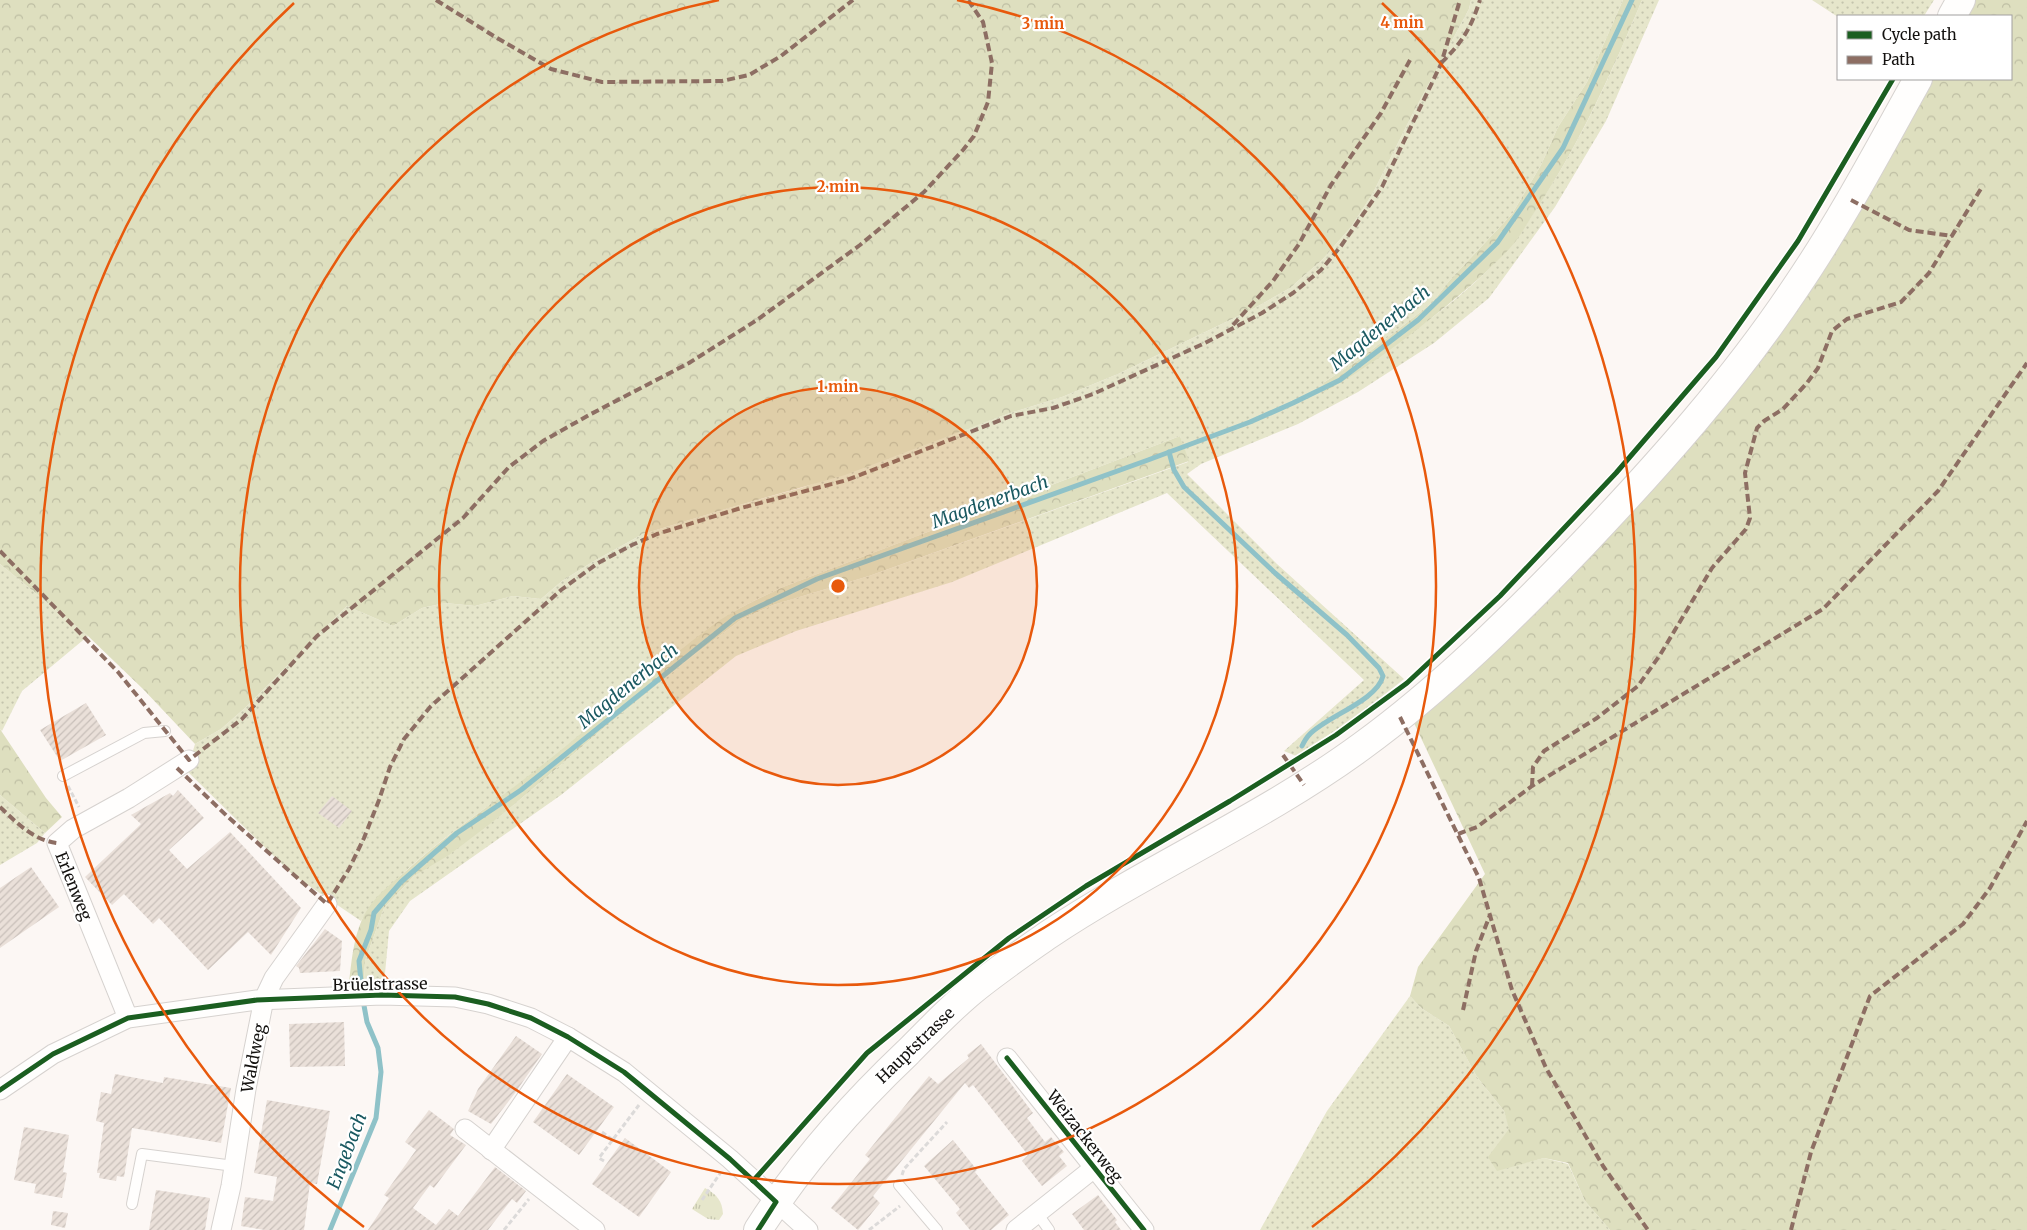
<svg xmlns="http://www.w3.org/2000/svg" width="2027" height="1230" font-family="Merriweather,serif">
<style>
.grass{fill:url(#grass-dots)}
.forest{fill:url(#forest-crowns)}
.park{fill:url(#park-tufts)}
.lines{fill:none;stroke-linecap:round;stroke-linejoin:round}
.stream{stroke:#8fc2c8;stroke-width:5}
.building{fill:url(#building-hatch)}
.service-casing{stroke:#d6d2cf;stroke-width:12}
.minor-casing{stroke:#d6d2cf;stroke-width:21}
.secondary-casing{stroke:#d6d2cf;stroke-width:30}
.path{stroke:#dcdad9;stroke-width:3;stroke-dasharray:5 2.5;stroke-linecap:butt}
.service{stroke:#fffefd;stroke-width:10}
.minor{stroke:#fffefd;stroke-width:19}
.secondary{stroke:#fffefd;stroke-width:28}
.quiet{stroke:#8d6e63;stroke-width:4;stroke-dasharray:8 4;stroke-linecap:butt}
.cycleway-casing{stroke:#fff;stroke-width:8}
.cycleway{stroke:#1b5e20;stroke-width:5}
.ring{fill:none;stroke:#e8590c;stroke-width:2.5}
.labels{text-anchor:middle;stroke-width:4.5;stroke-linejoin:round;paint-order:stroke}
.street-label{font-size:16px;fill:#13110f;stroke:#fff}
.water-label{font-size:18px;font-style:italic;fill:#1a5961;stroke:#fff}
.centre{fill:#e8590c;stroke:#fff;stroke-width:2.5}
.ring-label{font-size:15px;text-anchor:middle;font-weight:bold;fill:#e8590c;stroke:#fff;stroke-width:4.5;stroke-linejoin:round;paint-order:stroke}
</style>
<defs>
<pattern id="grass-dots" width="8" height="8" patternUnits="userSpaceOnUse" patternTransform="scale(1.25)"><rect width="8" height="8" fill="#e6e6cb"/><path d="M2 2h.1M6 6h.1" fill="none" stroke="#c4c4ad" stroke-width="1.8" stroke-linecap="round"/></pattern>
<pattern id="forest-crowns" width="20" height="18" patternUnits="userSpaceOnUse" patternTransform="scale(1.25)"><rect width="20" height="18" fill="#dedfbf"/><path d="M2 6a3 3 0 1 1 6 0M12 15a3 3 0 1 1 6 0" fill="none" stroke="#bebea3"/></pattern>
<pattern id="park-tufts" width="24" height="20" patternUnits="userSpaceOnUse" patternTransform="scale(1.25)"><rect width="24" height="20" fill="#e6e6cb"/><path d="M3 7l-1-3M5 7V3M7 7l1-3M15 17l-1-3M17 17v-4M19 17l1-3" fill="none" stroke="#c4c4ad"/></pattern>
<pattern id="building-hatch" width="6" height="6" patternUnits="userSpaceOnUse" patternTransform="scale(1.25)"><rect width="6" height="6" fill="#eae0d9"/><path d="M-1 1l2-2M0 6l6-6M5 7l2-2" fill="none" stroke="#c8bfb9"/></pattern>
</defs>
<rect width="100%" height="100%" fill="#fcf7f4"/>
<g class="grass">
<path d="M1471,0H1623L1587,82L1558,127L1541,165L1512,214L1449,281L1432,303L1360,359L1323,383L1325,391C1389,348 1458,306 1510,247C1521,235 1529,220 1538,206C1581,142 1612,72 1642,0H1659L1606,121L1555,207L1489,298L1434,343L1358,392L1298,424L1201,464L1187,474L1277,564L1404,679L1358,716L1296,756L1284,751L1364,680L1167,493L952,582L796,631L736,656L561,795L410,901L389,931L384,984L364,983L365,961L384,908L414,876L503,814L604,728L695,654L742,619L773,605L869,576L1188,462L1180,436L783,587C762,597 739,607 720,621C654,668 596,725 532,774C491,805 448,833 409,868C391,884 374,900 361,921L293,875L187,771L195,744L221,729L245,708L347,606L393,626L422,608L445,603L475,606L513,596L541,599L562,581L594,561L643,534L729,508L801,488L1007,414L1062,397L1118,374L1253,309L1290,288L1322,260L1351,227L1373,193L1411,117L1469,9Z"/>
<path d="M1812,0H1934L1924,16L1838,17Z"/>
<path d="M0,564L88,636L22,691L2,731L0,729Z"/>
<path d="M0,795L45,833L37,843L0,865Z"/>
<path d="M1410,996L1421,1008L1449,1026L1477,1077L1504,1111L1510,1129L1497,1170L1544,1158L1568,1164L1585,1201L1610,1230H1260L1327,1111Z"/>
</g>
<g class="forest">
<path d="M0,0H1471L1469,9L1411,117L1373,193L1351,227L1322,260L1290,288L1253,309L1118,374L1062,397L1007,414L845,475L729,508L643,534L594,561L562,581L541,599L513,596L475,606L445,603L422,608L393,626L347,606L245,708L221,729L195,744L143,689L88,636L0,564Z"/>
<path d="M1623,0H1642C1612,72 1581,141 1538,207C1529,220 1521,236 1510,248C1487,273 1460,295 1434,316C1399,344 1363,371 1324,392L1323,383L1360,359L1432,303L1449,281L1512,214L1541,165L1558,127L1587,82Z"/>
<path d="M1975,0H2027V1230H1610L1585,1201L1568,1163L1544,1158L1497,1171L1488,1157L1509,1129L1504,1111L1477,1077L1449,1026L1421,1008L1410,996L1418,967L1485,874L1414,723L1648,489L1854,219L1932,79H2011V16H1966Z"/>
<path d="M1180,436L1189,461L869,576L773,605L742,619L695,654L604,728L503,814L449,855L414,876L384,908L365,961L364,983H349C352,958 354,929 369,907C379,893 394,881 407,870C446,835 490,806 532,773C596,724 654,667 720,620C740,607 762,597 783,587Z"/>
<path d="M0,729L46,798L62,817L45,833L0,795Z"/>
</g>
<path class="park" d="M705,1188C717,1195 722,1200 723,1214L719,1220L708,1219L692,1209Z"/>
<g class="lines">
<g class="stream">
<path d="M1169,452L1174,470L1184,487L1275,573L1347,635L1379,668L1383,676C1377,701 1325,717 1309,735C1306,738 1304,742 1302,746"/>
<path d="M362,992L359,961L371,930L374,913L401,882L457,833L521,790L735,618L817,579L1148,460L1250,422L1293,403L1340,380L1418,320L1497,243L1563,148L1632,0"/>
<path d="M330,1230L376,1118L381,1072L378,1048L367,1022L363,1000"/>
</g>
</g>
<g class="building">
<path d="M86,703L106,735L60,761L40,730Z"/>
<path d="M178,790L204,818L169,850L187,869L230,832L301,908L271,955L248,932L208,970L159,918L153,924L124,894L112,905L85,877L141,824L131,815L170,793L173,796Z"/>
<path d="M332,796L352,811L339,828L318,813Z"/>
<path d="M31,867L59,907L0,948V888Z"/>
<path d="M325,929L342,941L340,971L300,973L299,968L296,966Z"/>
<path d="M344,1022L345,1066L290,1067L289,1024Z"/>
<path d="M516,1036L542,1054L515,1093L491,1124L468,1111L478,1089Z"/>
<path d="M981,1044L1033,1113L1027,1118L1045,1142L1051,1137L1064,1152L1059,1156L1067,1166L1042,1186L1022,1161L1028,1155L973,1085L969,1088L965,1083L873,1196L880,1203L858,1230L831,1208L870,1159L865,1155L929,1076L938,1084L969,1058L967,1055Z"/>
<path d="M115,1074L163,1083L164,1077L231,1088L221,1143L132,1128L124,1177L117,1176L116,1181L99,1178L100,1173H97L104,1123L96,1121L101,1092L111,1094Z"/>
<path d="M567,1074L614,1107L579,1155L533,1122Z"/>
<path d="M267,1100L330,1111L317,1184L310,1183L304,1230H265L241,1226L245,1197L273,1201L277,1177L254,1173Z"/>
<path d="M429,1110L454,1129L450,1135L466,1145L434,1188L430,1185L413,1208L436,1225L449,1209L458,1216L495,1167L526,1191L517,1203L512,1199L488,1230H368L389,1198L384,1195L416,1150L405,1142Z"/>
<path d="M24,1127L69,1135L63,1172L67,1173L62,1198L34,1193L36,1184L14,1180Z"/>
<path d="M625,1138L671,1172L639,1217L592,1184Z"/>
<path d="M953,1140L977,1170L975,1172L1009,1215L991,1230H970L956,1213L960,1209L924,1166Z"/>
<path d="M156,1190L210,1198L205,1230H149Z"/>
<path d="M1098,1195L1117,1220L1115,1222L1121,1230H1084L1072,1214Z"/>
<path d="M53,1211L68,1213L65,1228L51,1225Z"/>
</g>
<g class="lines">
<defs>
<g id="service">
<path d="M63,776L144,733L165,731"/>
<path d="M899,1185L937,1230"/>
<path d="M132,1204L142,1154L234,1166"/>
<path d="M1037,1213L1049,1230"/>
</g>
<g id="minor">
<path d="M128,1018L57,843L73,829L129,798L189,760"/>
<path d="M1007,1058L1144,1230"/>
<path d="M0,1090L53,1054L128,1018L257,1000L382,995L455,997L488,1004L531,1018L568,1037L624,1072L730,1159L808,1230"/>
<path d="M465,1129L595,1230"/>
<path d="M491,1150L568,1037"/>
<path d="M221,1230L231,1186L246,1089L264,999L274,978L327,904"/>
<path d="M1016,1230L1094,1168"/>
</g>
<g id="secondary">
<path d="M1952,16L1961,0"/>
<path d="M758,1230C800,1164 851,1106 908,1052C927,1033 947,1012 968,994C993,973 1021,954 1048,935C1150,867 1264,818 1362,746C1443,687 1514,616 1583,544C1660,463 1734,380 1796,287C1841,221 1879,149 1918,79"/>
</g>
</defs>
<use href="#service" class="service-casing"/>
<use href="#minor" class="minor-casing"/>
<use href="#secondary" class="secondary-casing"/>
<g class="path">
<path d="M68,786L79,807"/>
<path d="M602,1132L613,1140"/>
<path d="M604,1161L599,1158L639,1105"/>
<path d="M902,1175L904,1169L947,1122"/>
<path d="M702,1200L721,1172"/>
<path d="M504,1230L529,1199"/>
<path d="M869,1230L900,1206"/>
</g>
<use href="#service" class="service"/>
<use href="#minor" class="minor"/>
<use href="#secondary" class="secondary"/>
<g class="quiet">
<path d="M436,0L497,38L551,69L602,82L722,81L749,75L781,56L853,0"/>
<path d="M1441,63C1462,43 1471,28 1480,0"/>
<path d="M1851,200L1909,230L1952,236"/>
<path d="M1233,325L1273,281L1299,244L1331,185L1381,113L1410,60"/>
<path d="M0,551L118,672L189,760L242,719L317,636L463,518L509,467L543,441L589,415L689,363L757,320L860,245L924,192L963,150L974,136L988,102L992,63L983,22L968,0"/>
<path d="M1400,717L1479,878L1512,990L1546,1068L1603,1166L1648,1230"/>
<path d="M1283,755L1304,785"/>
<path d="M177,768L228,817L327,904L349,869L364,838L379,800L390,767L404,739L431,706L561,590L598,563L632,545L657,534L741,508L847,480L1011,416L1053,408L1093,394L1205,343L1262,313L1293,293L1321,270L1341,246L1382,187L1441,64L1460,0"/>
<path d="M1532,786L1533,767L1544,751L1597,718L1638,686L1660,655L1712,568L1746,529L1750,518L1745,473L1757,428L1764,421L1783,409L1807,383L1818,368L1832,331L1847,319L1901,302L1929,273L1982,187"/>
<path d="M0,807C17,823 33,840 57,843"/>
<path d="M1458,834L1477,827L1532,786L1823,609L1938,491L2027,363"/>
<path d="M1463,1010L1476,951L1490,915"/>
<path d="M1791,1230L1811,1152L1870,996L1963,924L1990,888L2027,821"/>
</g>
<defs>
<g id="cycleway">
<path d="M1007,1058L1144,1230"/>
<path d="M0,1090L53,1054L128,1018L257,1000L382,995L455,997L488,1004L531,1018L568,1037L624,1072L730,1159L776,1202L758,1230"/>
<path d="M753,1181L867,1053L1009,938L1086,886L1230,801L1336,735L1407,683L1500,596L1616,473L1716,357L1798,241L1893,79"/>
</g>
</defs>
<use href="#cycleway" class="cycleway-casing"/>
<use href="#cycleway" class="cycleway"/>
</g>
<circle cx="838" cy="586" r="199" fill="#e8590c" fill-opacity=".12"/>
<g class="ring">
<circle cx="838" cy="586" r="199"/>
<circle cx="838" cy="586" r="399"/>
<path d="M957 0A598 598 0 1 1 719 0"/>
<path d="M364 1227A797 797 0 0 1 294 3M1382 3A797 797 0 0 1 1312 1227"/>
</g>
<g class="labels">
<g class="street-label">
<text transform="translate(74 886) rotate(68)" y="6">Erlenweg</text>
<text transform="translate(380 984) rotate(-1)" y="6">Brüelstrasse</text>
<text transform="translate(915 1045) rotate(-44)" y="6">Hauptstrasse</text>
<text transform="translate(253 1058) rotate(-79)" y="6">Waldweg</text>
<text transform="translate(1085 1136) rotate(52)" y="6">Weizackerweg</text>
</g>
<g class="water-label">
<text transform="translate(1380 328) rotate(-39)" y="6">Magdenerbach</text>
<text transform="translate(990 502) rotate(-20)" y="6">Magdenerbach</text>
<text transform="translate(628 686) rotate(-39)" y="6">Magdenerbach</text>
<text transform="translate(347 1151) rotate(-69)" y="6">Engebach</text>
</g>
</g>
<circle cx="838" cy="586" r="8" class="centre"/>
<g class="ring-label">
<text x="1402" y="28">4 min</text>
<text x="1043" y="29">3 min</text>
<text x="838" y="192">2 min</text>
<text x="838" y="392">1 min</text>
</g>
<rect x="1837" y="15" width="175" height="65" fill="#ffffff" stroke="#a1a09f"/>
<rect x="1847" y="31" width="25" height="8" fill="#1b5e20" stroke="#a1a09f"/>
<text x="1882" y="40" font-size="15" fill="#13110f">Cycle path</text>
<rect x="1847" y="56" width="25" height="8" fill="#8d6e63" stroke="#a1a09f"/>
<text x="1882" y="65" font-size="15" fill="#13110f">Path</text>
</svg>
